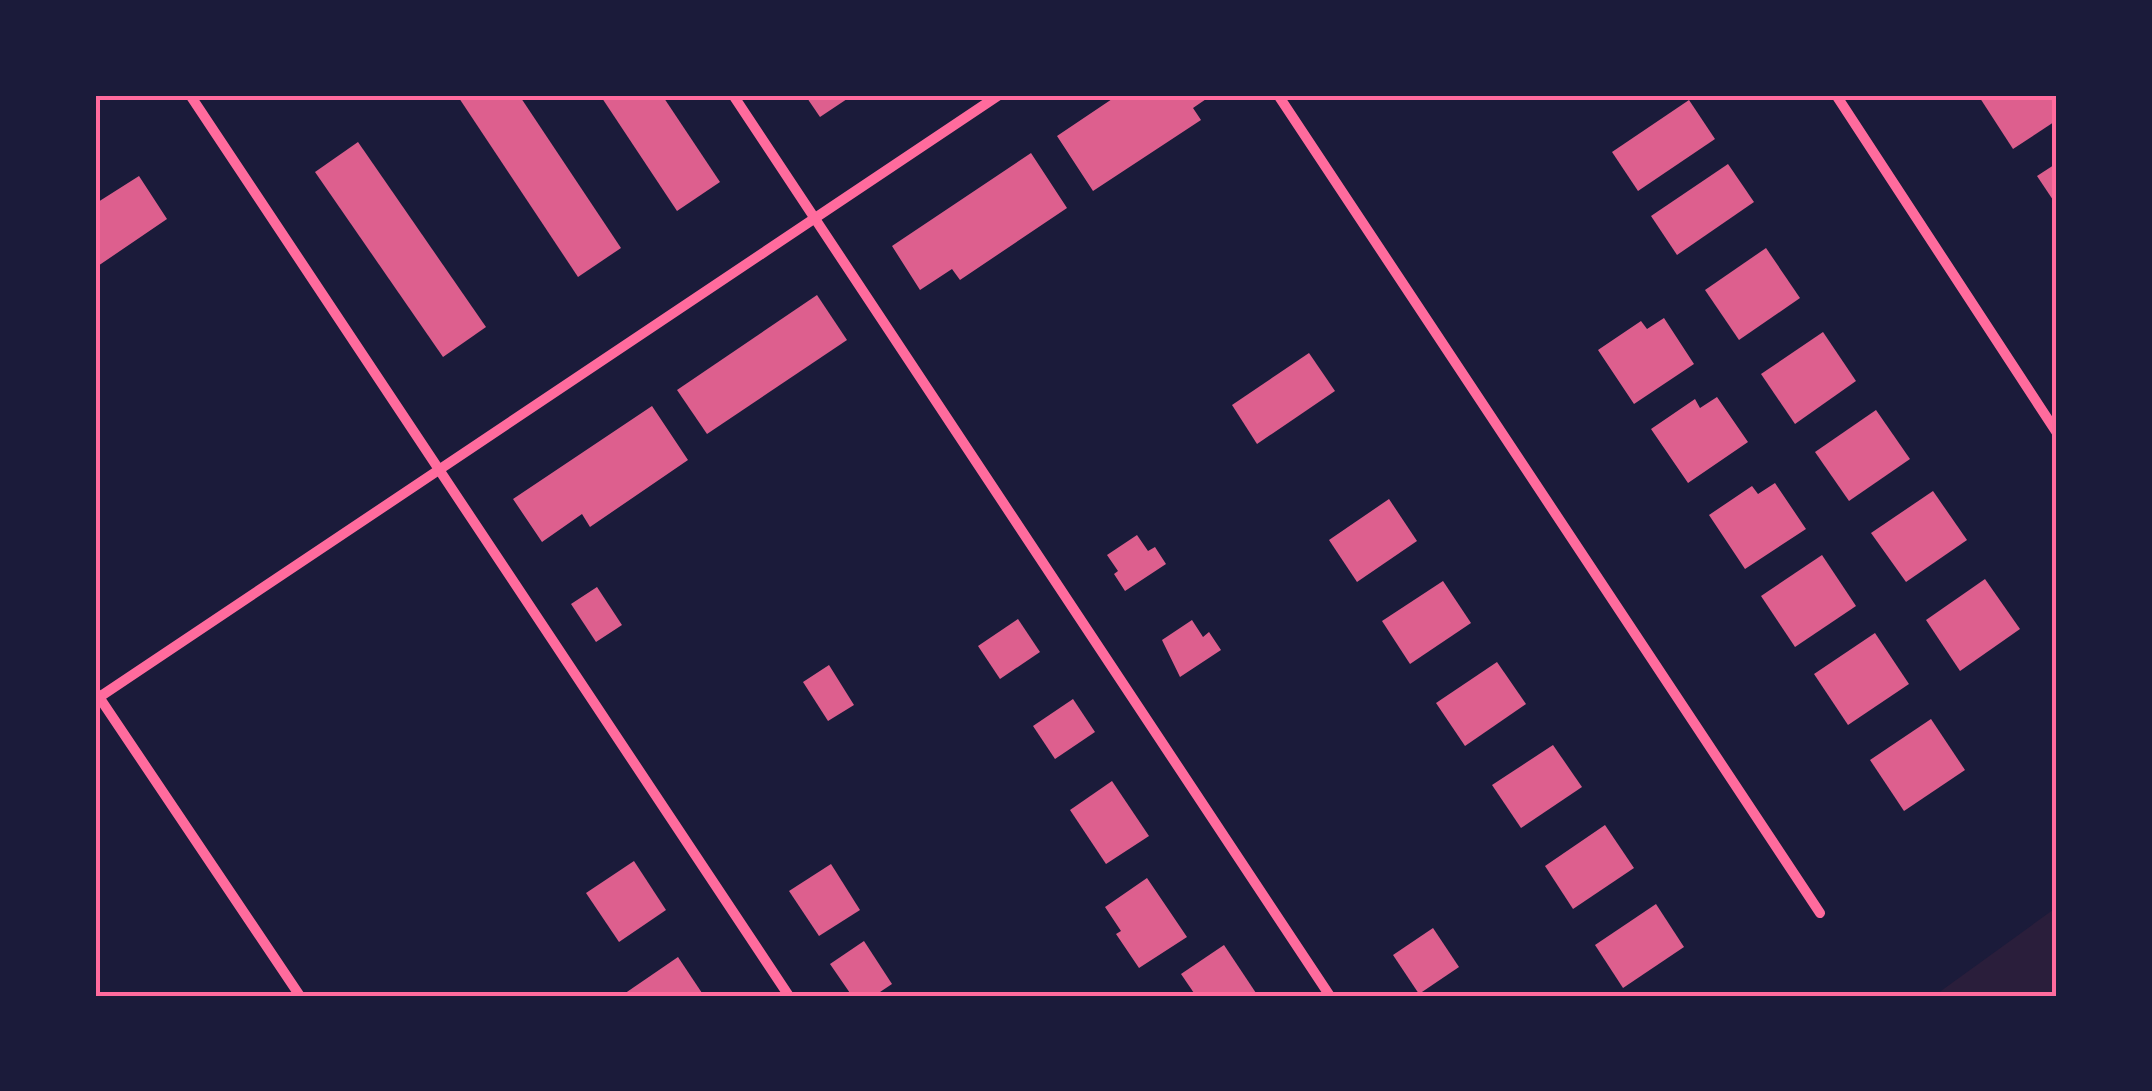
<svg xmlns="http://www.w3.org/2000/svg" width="2152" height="1091" font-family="Roboto,sans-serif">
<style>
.green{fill:#2a1e3b}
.building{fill:#dd5f8e}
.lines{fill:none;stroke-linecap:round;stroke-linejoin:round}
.minor{stroke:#ff6b9d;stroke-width:10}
.neatline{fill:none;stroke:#ff6b9d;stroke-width:4}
</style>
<rect width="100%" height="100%" fill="#1b1b3a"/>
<path class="green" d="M2057,907V996H1934Z"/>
<g class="building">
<path d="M457,95H519L621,248L578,277Z"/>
<path d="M600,95H662L720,182L677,211Z"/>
<path d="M805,95H853L820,117Z"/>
<path d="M1118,95H1212L1193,108L1201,120L1093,191L1057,136Z"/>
<path d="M1978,95H2057V120L2013,149Z"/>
<path d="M1689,100L1715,139L1638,191L1612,152Z"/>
<path d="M358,142L486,327L443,357L315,172Z"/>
<path d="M1031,153L1067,208L960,280L952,269L920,290L892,246Z"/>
<path d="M2057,163V206L2037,176Z"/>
<path d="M1728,164L1754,202L1677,255L1651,216Z"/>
<path d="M139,176L167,219L95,268V198L98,202Z"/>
<path d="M1766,248L1800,298L1739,340L1705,290Z"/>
<path d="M817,295L847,340L707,434L677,390Z"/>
<path d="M1664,318L1694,364L1634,404L1598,350L1641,321L1647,329Z"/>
<path d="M1823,332L1856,381L1795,424L1761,374Z"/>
<path d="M1309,353L1335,391L1257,444L1232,405Z"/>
<path d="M1717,397L1748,442L1688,483L1651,429L1695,399L1700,408Z"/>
<path d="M652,406L688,460L590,527L582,514L542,542L513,499Z"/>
<path d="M1876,410L1910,459L1849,501L1815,452Z"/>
<path d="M1775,483L1806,529L1745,569L1709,515L1752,486L1758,494Z"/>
<path d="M1933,491L1967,540L1906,582L1871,533Z"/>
<path d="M1389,499L1417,541L1357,582L1329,540Z"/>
<path d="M1137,535L1148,551L1155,547L1166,564L1125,591L1114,574L1118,571L1107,555Z"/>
<path d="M1822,555L1856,606L1795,647L1761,596Z"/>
<path d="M1985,579L2020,629L1960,671L1926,620Z"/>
<path d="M1443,581L1471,623L1410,664L1382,621Z"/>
<path d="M597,587L622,625L596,642L571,604Z"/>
<path d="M1018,619L1040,652L1000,679L978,646Z"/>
<path d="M1192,620L1203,637L1209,632L1221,650L1180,677L1162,640Z"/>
<path d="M1875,633L1909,684L1848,725L1814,674Z"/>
<path d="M1497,662L1526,704L1465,746L1436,703Z"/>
<path d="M829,665L854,705L828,721L803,682Z"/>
<path d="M1073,699L1095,732L1055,759L1033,726Z"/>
<path d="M1931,719L1965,770L1904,811L1870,760Z"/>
<path d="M1553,745L1582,787L1521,828L1492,785Z"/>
<path d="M1112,781L1149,836L1106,864L1070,810Z"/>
<path d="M1605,825L1634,868L1573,909L1545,866Z"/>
<path d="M634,861L666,910L619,942L586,893Z"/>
<path d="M831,864L860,910L819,936L789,891Z"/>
<path d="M1147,878L1187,937L1139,968L1116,934L1121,931L1105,907Z"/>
<path d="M1656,904L1684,947L1623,988L1595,945Z"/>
<path d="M1433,928L1459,967L1419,994L1393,955Z"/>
<path d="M864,941L892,984L874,996H852L830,964Z"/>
<path d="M1224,945L1258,996H1196L1181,974Z"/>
<path d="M678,957L704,996H621Z"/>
</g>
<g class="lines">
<g class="minor">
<path d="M190,95L789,996"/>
<path d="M733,95L1330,996"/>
<path d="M1278,95L1820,913"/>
<path d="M1836,95L2057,433"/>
<path d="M95,691L300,996"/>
<path d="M95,700L999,95"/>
</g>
</g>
<rect width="2152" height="1091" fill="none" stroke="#1b1b3a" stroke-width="195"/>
<rect x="98" y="98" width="1956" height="896" class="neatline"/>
</svg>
